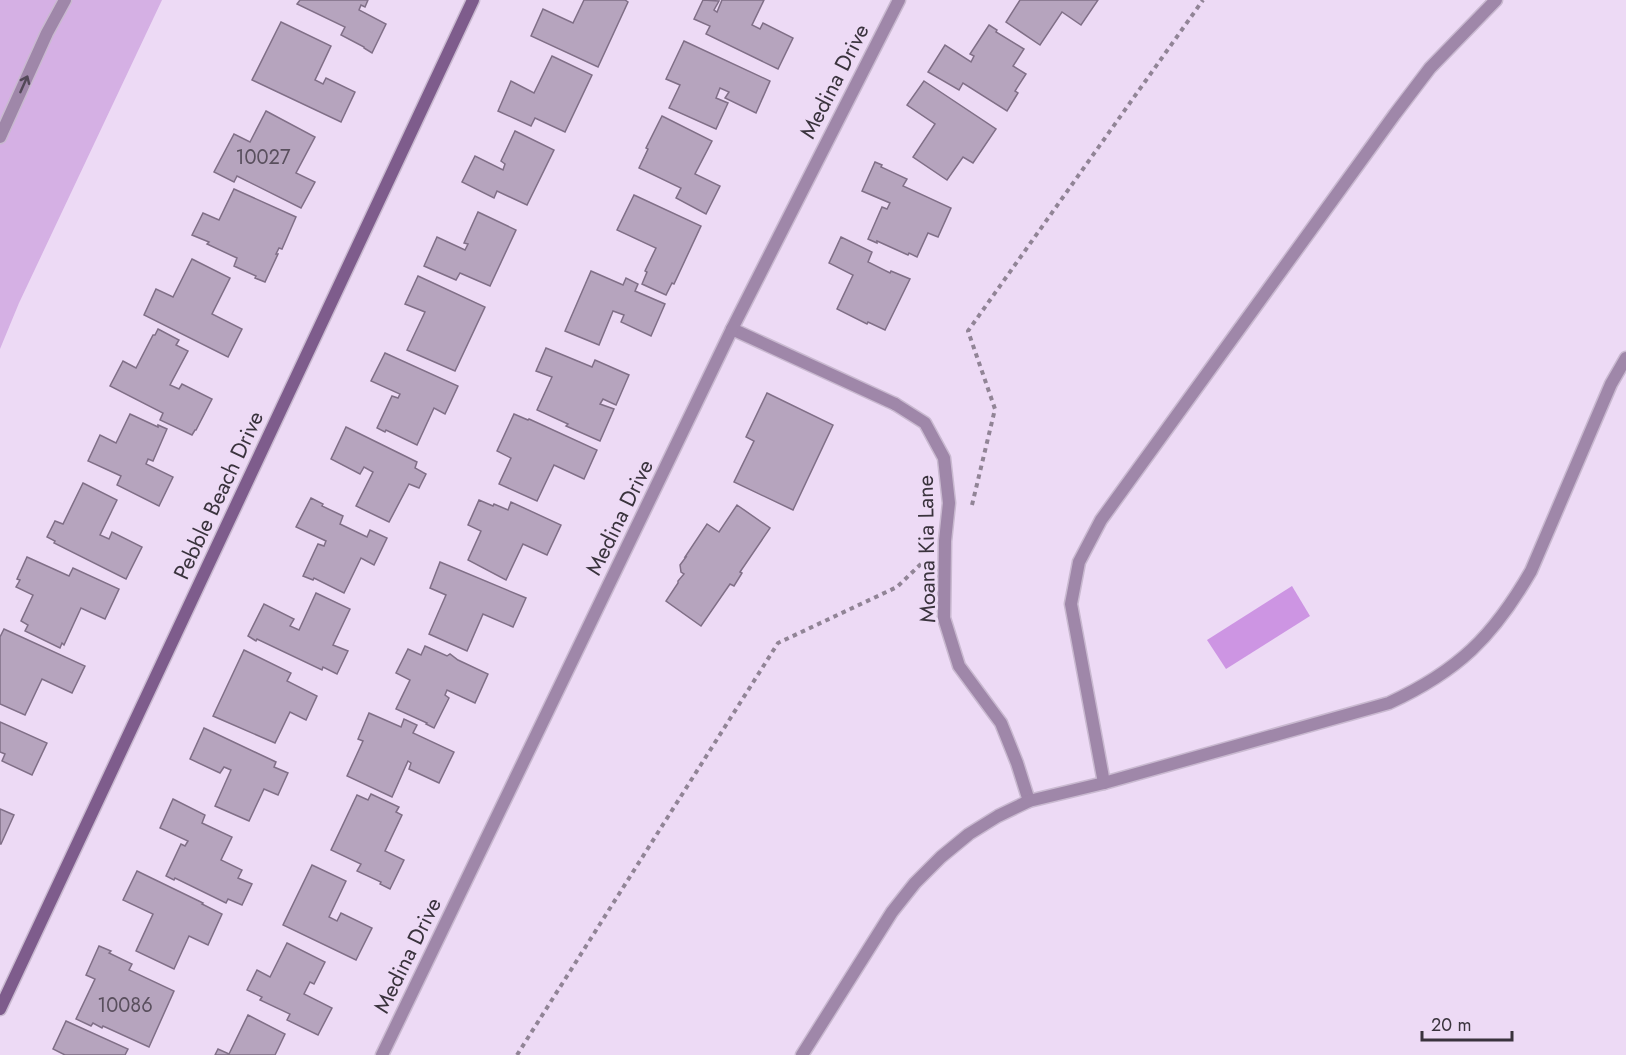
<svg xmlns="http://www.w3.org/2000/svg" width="1626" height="1055" font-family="Jost,sans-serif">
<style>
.green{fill:#d5b0e4}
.water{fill:#cd95e3}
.building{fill:#b6a4be;stroke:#806f87;stroke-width:1.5}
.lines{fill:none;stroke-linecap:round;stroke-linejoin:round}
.lane-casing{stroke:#c9b9d0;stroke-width:15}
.street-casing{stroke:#c9b9d0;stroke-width:15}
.secondary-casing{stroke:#c9b9d0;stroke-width:15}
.path{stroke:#918496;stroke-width:4;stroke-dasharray:4.5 4.5;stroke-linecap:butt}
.lane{stroke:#9f87a9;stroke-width:12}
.street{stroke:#9f87a9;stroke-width:12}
.secondary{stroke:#7e5c8c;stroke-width:12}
.oneway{stroke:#534858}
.labels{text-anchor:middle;stroke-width:6;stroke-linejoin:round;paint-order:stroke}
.number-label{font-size:20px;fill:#594f5d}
.street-label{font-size:22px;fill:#3a333d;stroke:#eddaf5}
</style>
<rect width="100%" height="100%" fill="#eddaf5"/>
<path class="green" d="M0,0H162L19,303L0,349Z"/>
<path class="water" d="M1292,586L1310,616L1226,669L1207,640Z"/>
<g class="building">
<path d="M300,0H368L365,7L361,5L359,10L386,24L372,53L364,48V47L341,35L345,27L297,4Z"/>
<path d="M584,0H625L628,2L598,67L531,36L543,9L573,23Z"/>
<path d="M703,0L719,1L714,10L717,12L722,0H764L752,25L760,29L763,23L793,38L778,69L706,34L710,26L694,19Z"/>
<path d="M1020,0H1098L1081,25L1062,12L1040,45L1006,22Z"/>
<path d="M281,22L331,46L315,80L323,84L326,78L355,92L341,122L252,80Z"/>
<path d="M989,25L997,30L996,32L1024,49L1013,66L1026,74L1015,91L1018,93L1007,111L963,83L959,90L928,72L945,45L971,62L974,56L970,54Z"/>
<path d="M684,41L770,81L756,113L725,98L729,92L720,88L716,98L728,103L716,129L669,108L680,85L666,79Z"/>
<path d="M552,56L592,75L565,132L535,118L531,126L498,111L511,81L534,93Z"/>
<path d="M924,81L996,129L973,163L963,157L947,180L913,157L935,124L907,105Z"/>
<path d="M266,111L315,137L296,173L315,182L301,208L237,176L234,182L214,172L234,134L250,142Z"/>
<path d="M662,116L712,141L695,174L720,186L706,214L676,198L681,188L639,168L648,149L646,148Z"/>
<path d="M515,131L554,150L527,205L497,191L494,198L462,182L475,156L503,170L505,164L501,161Z"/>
<path d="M875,162L882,165L881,167L907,179L903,186L951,208L938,237L928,233L917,257L909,253L908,255L877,241V243L868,239L882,207L887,209L890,203L862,191Z"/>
<path d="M234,189L296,217L282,249L279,248L276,254H278L265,282L255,278L256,276L234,266L237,258L207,244L209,242L192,235L203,213L219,220Z"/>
<path d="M634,195L701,226L674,284L672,283L666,295L642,284L647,272L645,271L656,248L617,230Z"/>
<path d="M478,212L516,230L490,286L460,273L456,280L424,266L437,237L465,250L468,244L464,243Z"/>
<path d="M841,237L872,252L868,262L890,273L891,271L910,279L885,330L868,322L867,324L837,309L853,275L829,263Z"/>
<path d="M192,259L230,278L212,314L242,329L228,357L144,315L156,289L173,297Z"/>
<path d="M591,271L623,285L626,278L638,284L635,291L665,304L651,336L621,322L624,315L613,311L599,345L565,331Z"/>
<path d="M418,276L485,307L455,371L407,350L425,312L405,304Z"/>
<path d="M158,329L179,340L176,345L188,351L170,385L179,389L182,384L212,399L196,430H195L192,435L160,420L163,413L110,386L123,361L136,368L153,335H155Z"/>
<path d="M546,348L592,367L595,360L629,375L616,405L603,399L600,404L614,409L600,441L566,426L568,424L537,410L552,377L536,371Z"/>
<path d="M385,353L458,386L445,414L434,408L417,445L386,430L385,432L377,428L392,396L398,398L400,394L371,381Z"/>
<path d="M767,393L833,425L793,510L734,482L754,441L746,437Z"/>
<path d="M130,414L158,427V425L167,429L153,461L148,459L146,464L173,477L159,506L117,485L121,476L88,461L100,435L116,443Z"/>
<path d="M514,414L528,420L529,419L597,450L584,479L554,465L537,501L499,484L511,458L497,451Z"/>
<path d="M346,427L417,462L415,468L426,474L419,488L409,484L389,522L356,506L373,472L364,467L360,474L331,459Z"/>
<path d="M83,483L117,500L100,535L109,539L112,532L142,547L126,579L54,543L55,541L47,537L55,521L63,524Z"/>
<path d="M311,498L323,504L322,506L343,516L340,524L367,537L370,530L387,538L374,565L361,558L344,593L314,578L313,580L303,576L318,544L324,546L326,541L296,527Z"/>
<path d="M479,500L493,506L494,504L508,510L511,502L561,525L547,555L523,544L506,580L468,560L481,531L468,525Z"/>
<path d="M737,505L770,528L740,572L742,573L734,586L730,584L701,626L666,601L678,583V581L684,574L681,572L680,565L686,557H685L707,524L719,532Z"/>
<path d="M27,557L69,576L73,568L119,589L105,619L81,608L64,645L62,643L60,648L25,631L28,625L21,621L33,595L16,587L20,580L17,579Z"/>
<path d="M440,562L526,598L513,627L483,614L467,651L429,634L446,595L430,588Z"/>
<path d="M316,593L350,609L333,645L348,651L337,674L323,667L322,670L257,639L256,641L248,636L264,604L294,619L290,626L299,630Z"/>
<path d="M4,629L85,666L72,693L42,679L25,715L0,704V637Z"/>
<path d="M425,646L447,656L450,654L458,660L488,674L475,703L447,690L445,695L449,698L434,728L426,724L427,723L396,709L410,680L396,673L408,649L421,655Z"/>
<path d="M244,650L291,673L287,681L317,696L306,720L290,712L275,743L213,716Z"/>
<path d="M369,713L401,727L404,719L417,725L413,733L454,752L439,783L409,769L411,763L408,761L392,797L347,776L363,741L358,739Z"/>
<path d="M0,722L47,743L32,775L2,761L5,754L0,752Z"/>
<path d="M204,728L276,762L274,767L288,773L278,795L264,789L249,821L215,806L231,770L224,767L220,773L190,759Z"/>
<path d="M371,794L399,807L396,812L402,815L385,851L404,860L390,889L380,884L381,882L357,871L361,864L331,850L357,795L368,800Z"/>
<path d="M173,799L205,815L202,823L232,837L221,860L242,870L238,878L252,884L242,905L228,899L226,903L175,878L174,880L166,876L181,844L185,846L188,841L160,828Z"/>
<path d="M0,809L14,815L1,844H0Z"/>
<path d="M312,865L346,881L329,917L337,921L341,913L372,928L356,960L283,925Z"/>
<path d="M137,871L203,903L202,904L222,914L208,945L189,936L174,969L136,951L153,914L123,900Z"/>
<path d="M287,943L325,962L314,984L310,982L304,994L332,1008L318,1035L287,1020L290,1014L260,1000L262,997L247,990L257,970L270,977Z"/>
<path d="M99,946L111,951L109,953L132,964L129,970L174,991L149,1047L103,1026L102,1028L93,1023L91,1026L76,1019L95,979L86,975Z"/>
<path d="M248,1015L285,1034L275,1055H215L218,1049L229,1054Z"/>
<path d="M66,1021L128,1049L125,1055H65L53,1049Z"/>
</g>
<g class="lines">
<defs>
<path id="lane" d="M895,404L925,423L944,458L949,503L945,541L944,618L959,666L1001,723L1017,763L1029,801"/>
<g id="street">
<path d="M0,137L47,33L65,0"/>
<path d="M732,329L895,404"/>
<path d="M1104,783L1389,703C1458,671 1493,637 1531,571L1611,384L1626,358"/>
<path d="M382,1055L732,329L899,0"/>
<path d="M802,1055L892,912L915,883L941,857L969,834L998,816L1029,801L1104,783L1071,604L1079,562L1101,520L1395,114L1430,68L1496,0"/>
</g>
<path id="secondary" d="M0,1009L473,0"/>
</defs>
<use href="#lane" class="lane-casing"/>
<use href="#street" class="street-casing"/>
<use href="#secondary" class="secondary-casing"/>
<g class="path">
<path d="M972,505L995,409L968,331L1203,0"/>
<path d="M517,1055L778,643L897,587L923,562"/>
</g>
<use href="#lane" class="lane"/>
<use href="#street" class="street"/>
<use href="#secondary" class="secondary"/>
</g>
<defs><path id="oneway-shaft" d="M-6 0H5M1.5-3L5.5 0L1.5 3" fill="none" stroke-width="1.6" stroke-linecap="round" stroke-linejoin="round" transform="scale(1.5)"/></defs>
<use class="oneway" href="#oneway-shaft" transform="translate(24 84) rotate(-66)"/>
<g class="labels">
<g class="number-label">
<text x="263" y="164">10027</text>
<text x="125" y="1012">10086</text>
</g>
<g class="street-label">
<text transform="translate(834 81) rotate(-63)" y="8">Medina Drive</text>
<text transform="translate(218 495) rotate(-65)" y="8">Pebble Beach Drive</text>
<text transform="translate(619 517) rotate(-64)" y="8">Medina Drive</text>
<text transform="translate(926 549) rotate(-91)" y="8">Moana Kia Lane</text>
<text transform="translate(407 955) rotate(-64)" y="8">Medina Drive</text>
</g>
</g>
<path d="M1422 1031v9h90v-9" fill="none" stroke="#3a333d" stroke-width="3"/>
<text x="1431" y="1031" font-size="18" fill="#3a333d" stroke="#eddaf5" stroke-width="4.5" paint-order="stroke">20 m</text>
</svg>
